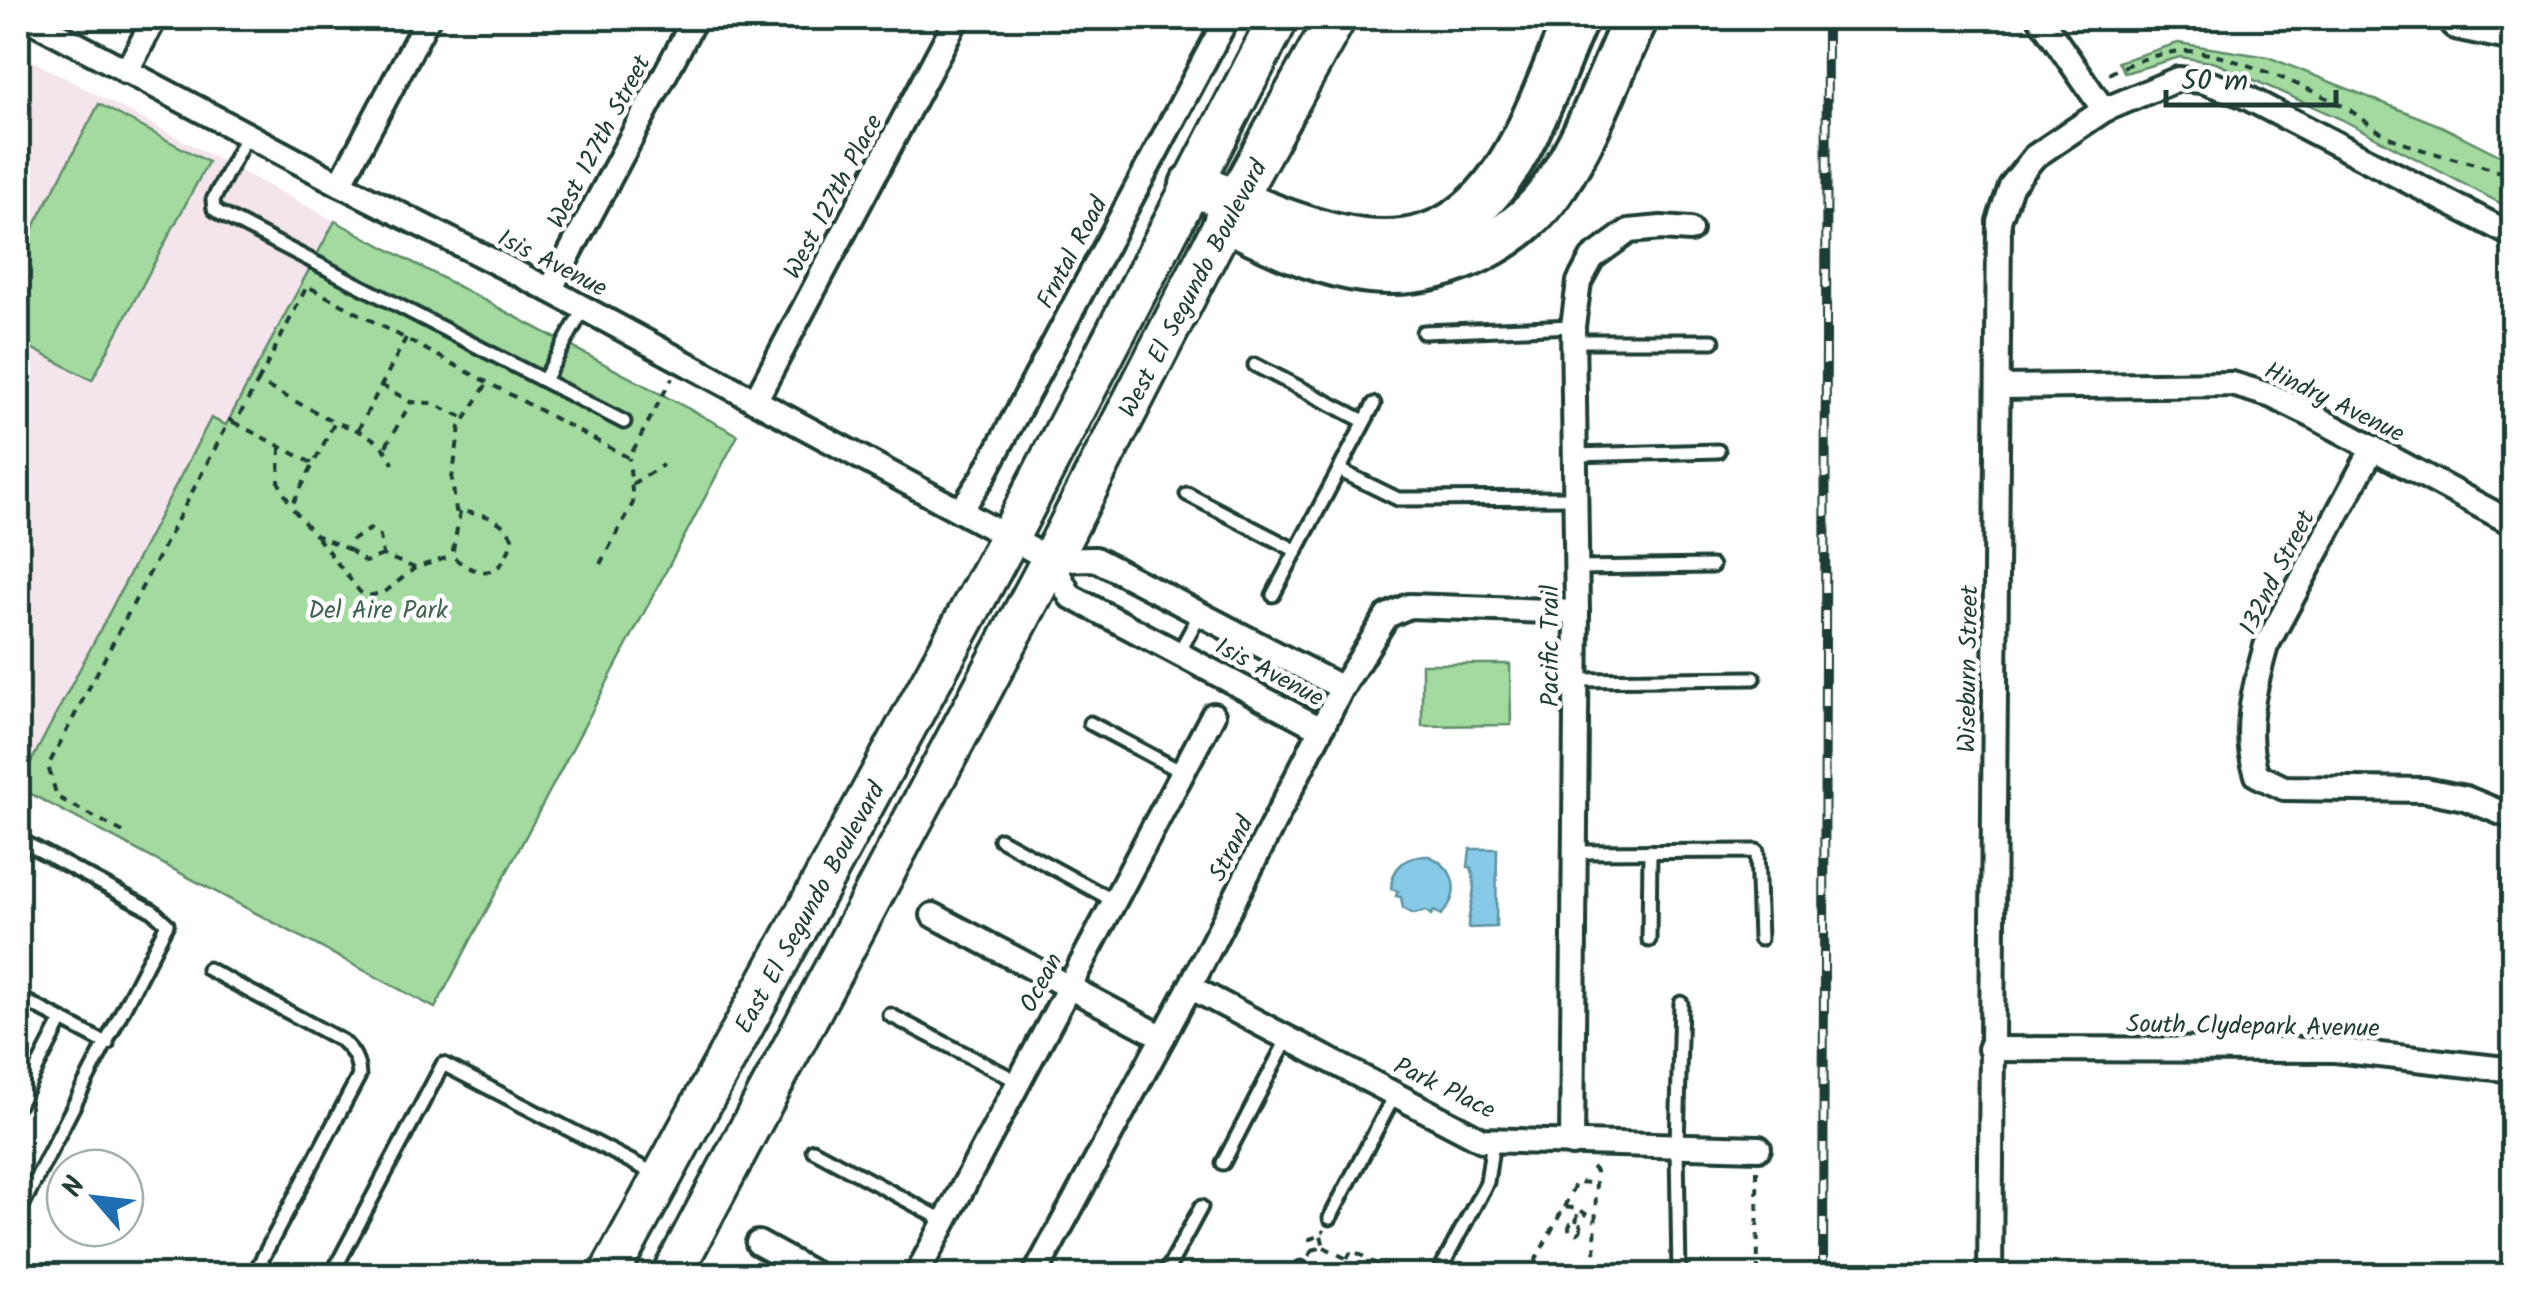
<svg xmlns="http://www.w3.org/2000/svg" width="2531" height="1293" font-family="Kalam,sans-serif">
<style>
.built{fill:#f4e5ed}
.green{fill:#a2da9f;stroke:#608c6a;stroke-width:2.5}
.water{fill:#87cae8;stroke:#5d92a0;stroke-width:2.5}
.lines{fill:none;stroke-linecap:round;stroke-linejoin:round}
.lane-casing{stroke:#1f3d34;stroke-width:19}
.street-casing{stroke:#1f3d34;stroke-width:30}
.primary-casing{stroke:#1f3d34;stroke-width:45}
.highway-casing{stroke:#1f3d34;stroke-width:50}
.path{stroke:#1f3d34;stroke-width:4;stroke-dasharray:8 8;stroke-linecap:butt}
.lane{stroke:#fff;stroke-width:11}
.street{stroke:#fff;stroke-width:22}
.primary{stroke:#fff;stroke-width:38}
.highway{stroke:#fff;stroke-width:42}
.rail-casing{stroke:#1f3d34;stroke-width:10}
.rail{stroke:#fff;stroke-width:6;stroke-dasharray:19;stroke-linecap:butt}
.labels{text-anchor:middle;stroke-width:9;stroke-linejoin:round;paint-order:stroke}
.street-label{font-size:25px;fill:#1f3d34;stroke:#fff}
.park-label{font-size:25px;fill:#40644f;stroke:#fff}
</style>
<rect width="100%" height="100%" fill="#fff"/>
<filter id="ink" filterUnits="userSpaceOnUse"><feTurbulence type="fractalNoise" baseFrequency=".01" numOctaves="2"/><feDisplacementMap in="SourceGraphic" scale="20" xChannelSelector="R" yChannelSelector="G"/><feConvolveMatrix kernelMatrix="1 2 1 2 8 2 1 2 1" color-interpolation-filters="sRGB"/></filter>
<g filter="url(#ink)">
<path class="built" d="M18,53L335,221L226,426L211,419L18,783Z"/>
<g class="green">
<path d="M2178,43L2268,57L2441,126L2513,162V210L2341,119L2216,63L2180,57L2125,73L2118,62Z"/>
<path d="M99,104L208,162L92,380L18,341V257Z"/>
<path d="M335,221L738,435L435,1008L18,787L211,418L226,425Z"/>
<path d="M1422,664H1510L1511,725L1422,726Z"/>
</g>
<g class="water">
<path d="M1470,849H1497L1496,927L1468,928C1468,906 1479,891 1471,867H1468Z"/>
<path d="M1429,856C1456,868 1462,894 1441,915L1434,911L1431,915L1426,911L1413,914L1403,908L1401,897L1396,896L1398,891L1391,889C1392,866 1407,855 1429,856Z"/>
</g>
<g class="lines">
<defs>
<g id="lane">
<path d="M247,135L213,200L214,209L221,214L624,422"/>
<path d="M1423,332L1573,326"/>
<path d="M1573,341H1713"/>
<path d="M1255,365L1364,421"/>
<path d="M544,380L584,308"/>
<path d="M1575,455L1718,451"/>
<path d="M1339,470L1398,499L1576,498"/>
<path d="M1187,494L1297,551"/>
<path d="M1577,568L1712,566"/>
<path d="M1273,595L1374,404"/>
<path d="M1178,654L1200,614"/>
<path d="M1577,680L1754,678"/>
<path d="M1090,723L1182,772"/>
<path d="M18,839L153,911L167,924L18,1214"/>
<path d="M1000,839L1114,901"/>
<path d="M1575,852L1757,851L1760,939"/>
<path d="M1649,940L1650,851"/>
<path d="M208,969L342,1041C354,1052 358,1060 359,1076L253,1276"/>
<path d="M18,997L62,1020L18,1105"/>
<path d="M890,1015L1019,1082"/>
<path d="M62,1020L107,1044"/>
<path d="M813,1150L945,1221"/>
<path d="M1223,1163L1288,1038"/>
<path d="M1330,1218L1395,1094"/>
<path d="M1439,1272L1487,1182L1493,1141"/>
<path d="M331,1276L443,1064L657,1175"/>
<path d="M1164,1276L1201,1207"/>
<path d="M1297,1276L1301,1268"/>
<path d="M1679,1276L1677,1146L1681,1003"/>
</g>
<g id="street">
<path d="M27,18L340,184L550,290L1051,560L1095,559L1342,688"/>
<path d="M2040,18L2104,110L2178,79L2202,81L2240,94L2514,236"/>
<path d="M126,72L155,18"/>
<path d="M340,184L428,18"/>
<path d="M550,290L695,18"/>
<path d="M1998,387L2232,384L2272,396L2311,415L2514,524"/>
<path d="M755,401L957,18"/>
<path d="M2373,448L2266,646C2254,688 2242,732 2257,775L2284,788L2425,790L2465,798L2514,818"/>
<path d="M961,510L983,477L1227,18"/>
<path d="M1051,560L1070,596L1321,729"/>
<path d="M933,915L1163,1037"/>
<path d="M1190,987L1482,1140L1759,1148"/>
<path d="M1990,1049L2335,1050L2514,1070"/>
<path d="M1572,1144L1577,612L1573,326L1579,282L1592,258L1629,231L1661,228L1690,230"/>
<path d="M758,1243L818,1276"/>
<path d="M916,1276L1213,715"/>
<path d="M1034,1276L1190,987L1342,688L1387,616L1409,606L1577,612"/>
<path d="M1990,1276L1999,221L2011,186L2034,157L2104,110"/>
</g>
<g id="primary">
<path d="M608,1276L1009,538L1279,18"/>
<path d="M671,1276L1051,560L1236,199L1336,18"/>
</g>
<g id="highway">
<path d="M2460,18L2514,29"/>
<path d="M1192,185C1240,201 1287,225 1336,236C1493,274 1528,128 1576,18"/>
<path d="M1226,219C1312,262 1389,297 1482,249C1511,234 1538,213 1556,184C1590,133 1610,73 1636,18"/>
</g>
</defs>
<use href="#lane" class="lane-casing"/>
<use href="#street" class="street-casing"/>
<use href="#primary" class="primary-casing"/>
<use href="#highway" class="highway-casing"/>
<g class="path">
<path d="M2109,74C2130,62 2158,53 2182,51C2220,49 2309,88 2343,106C2359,115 2372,128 2388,136C2428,156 2473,160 2514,177"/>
<path d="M258,382L307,286L629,458L672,378"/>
<path d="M381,385L411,402"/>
<path d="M358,430L406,338"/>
<path d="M386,446L411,402L431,403L465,418"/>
<path d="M280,447L279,483L290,504"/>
<path d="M312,463L235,423L258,382L335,422"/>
<path d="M632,484L663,465"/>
<path d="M460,512L452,556C481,581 505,577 512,537C499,515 480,514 456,511L452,479L460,427L488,382"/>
<path d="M317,537L360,592L368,596L385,592L415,568"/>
<path d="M350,550L315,535L291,507L335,422C360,431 383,438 393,464"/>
<path d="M383,555L365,562L350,550L352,540L370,529L380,536L383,555L415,568L452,556"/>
<path d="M600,564L633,503L629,458"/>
<path d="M123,832L57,797L48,766L230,420L235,423"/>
<path d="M1592,1167L1596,1171L1595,1276"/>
<path d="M1757,1170L1758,1276"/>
<path d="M1564,1207L1576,1182L1593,1183"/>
<circle cx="1575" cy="1228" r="6"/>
<path d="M1576,1222L1579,1209L1595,1221"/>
<path d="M1324,1247L1347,1259L1342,1268L1357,1276"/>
<path d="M1312,1250L1324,1247L1321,1235"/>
<path d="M1309,1256L1312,1250L1310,1239L1321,1235L1324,1230"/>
<path d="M1347,1259L1352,1250L1397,1276"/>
<path d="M1527,1276L1564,1207L1579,1209"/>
</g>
<use href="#lane" class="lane"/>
<use href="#street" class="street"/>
<use href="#primary" class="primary"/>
<use href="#highway" class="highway"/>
<defs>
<path id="rail" d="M1823,1276L1827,18"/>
</defs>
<use href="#rail" class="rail-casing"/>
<use href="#rail" class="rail"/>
</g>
</g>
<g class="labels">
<g class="street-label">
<text transform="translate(598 141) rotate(-62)" y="9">West 127th Street</text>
<text transform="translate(832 196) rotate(-62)" y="9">West 127th Place</text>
<text transform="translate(1071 252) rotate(-62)" y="9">Frntal Road</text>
<text transform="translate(553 262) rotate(27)" y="9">Isis Avenue</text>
<text transform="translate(1192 288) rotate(-62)" y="9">West El Segundo Boulevard</text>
<text transform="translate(2335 401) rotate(26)" y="9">Hindry Avenue</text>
<text transform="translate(2276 572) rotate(-63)" y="9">132nd Street</text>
<text transform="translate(1549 646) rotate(-90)" y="9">Pacific Trail</text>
<text transform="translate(1967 669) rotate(-89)" y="9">Wiseburn Street</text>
<text transform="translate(1270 671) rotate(28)" y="9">Isis Avenue</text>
<text transform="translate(1230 848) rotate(-63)" y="9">Strand</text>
<text transform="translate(809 907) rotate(-61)" y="9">East El Segundo Boulevard</text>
<text transform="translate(1040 982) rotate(-62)" y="9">Ocean</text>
<text transform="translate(2253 1025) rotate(1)" y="9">South Clydepark Avenue</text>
<text transform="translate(1445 1087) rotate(26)" y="9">Park Place</text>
</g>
<g class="park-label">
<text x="378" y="618">Del Aire Park</text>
</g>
</g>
<rect width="2531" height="1293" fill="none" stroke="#fff" stroke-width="60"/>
<rect x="30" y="30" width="2471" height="1233" fill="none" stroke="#1f3d34" stroke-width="4" filter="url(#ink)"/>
<g transform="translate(95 1198) rotate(298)"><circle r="48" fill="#ffffff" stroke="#a5b1ae" stroke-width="2.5"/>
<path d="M0-8L18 38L0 25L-18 38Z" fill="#1f6fb2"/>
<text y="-15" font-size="28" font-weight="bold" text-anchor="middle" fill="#1f3d34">N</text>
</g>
<path d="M2166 90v15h170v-15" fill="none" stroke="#1f3d34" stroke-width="5"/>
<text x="2181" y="90" font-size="30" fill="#1f3d34" stroke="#ffffff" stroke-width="8" paint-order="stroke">50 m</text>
</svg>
